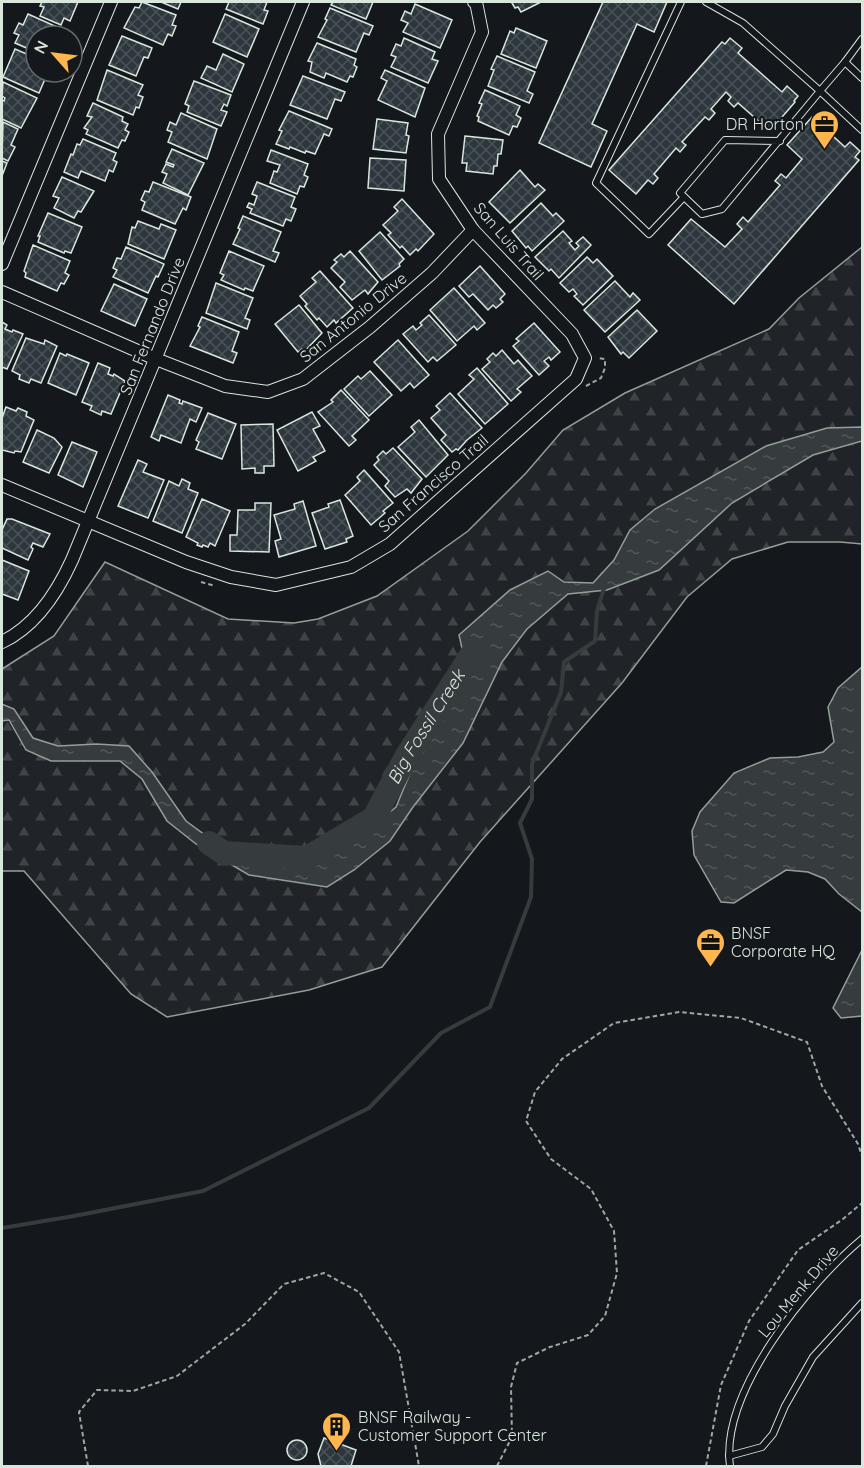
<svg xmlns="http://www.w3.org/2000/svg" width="864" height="1468" font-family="Quicksand,sans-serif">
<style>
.forest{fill:url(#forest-firs);stroke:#939e99;stroke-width:1.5}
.water{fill:url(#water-ripples);stroke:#939e99;stroke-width:1.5}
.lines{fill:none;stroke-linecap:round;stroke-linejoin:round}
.stream{stroke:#363b3e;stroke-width:4}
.river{stroke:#363b3e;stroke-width:24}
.building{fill:url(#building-cross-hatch);stroke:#d8e6dc;stroke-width:1.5}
.service-casing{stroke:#d8e6dc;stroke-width:8}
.minor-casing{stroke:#d8e6dc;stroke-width:14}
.path{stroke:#9da8a2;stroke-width:2;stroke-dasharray:4.5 3;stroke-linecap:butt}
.service{stroke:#14181c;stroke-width:6}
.minor{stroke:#14181c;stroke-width:12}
.labels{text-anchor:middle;stroke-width:4.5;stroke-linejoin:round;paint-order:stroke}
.poi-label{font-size:16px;fill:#d8e6dc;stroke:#14181c;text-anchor:start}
.street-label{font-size:16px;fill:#d8e6dc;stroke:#14181c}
.water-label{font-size:18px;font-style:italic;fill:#d8e6dc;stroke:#14181c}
</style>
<defs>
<pattern id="forest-firs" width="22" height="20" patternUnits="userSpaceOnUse" patternTransform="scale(1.5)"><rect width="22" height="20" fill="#202428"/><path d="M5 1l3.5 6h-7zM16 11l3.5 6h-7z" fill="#404447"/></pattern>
<pattern id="water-ripples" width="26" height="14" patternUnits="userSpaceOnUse" patternTransform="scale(1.5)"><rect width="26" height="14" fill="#363b3e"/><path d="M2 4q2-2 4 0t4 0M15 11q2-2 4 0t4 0" fill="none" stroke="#525759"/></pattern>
<pattern id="building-cross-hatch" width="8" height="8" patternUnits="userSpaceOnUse" patternTransform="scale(1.5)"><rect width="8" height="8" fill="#2c363c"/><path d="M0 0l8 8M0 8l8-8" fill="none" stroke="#4a5358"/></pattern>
</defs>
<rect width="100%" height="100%" fill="#14181c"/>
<path class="forest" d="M862,247V544L840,542H788L732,559L687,597L622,683L480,842L382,967L309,990L167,1017L131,994L24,871H2V669L54,636L105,562L228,619L294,623L318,619L377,596L468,531L526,473L563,430L625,393L769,329L799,298Z"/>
<g class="water">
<path d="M862,427V441L813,455L732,503L659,570L607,590L568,594L527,629L502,662L463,743L413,807L390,841L354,870L327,887L249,875L196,844L167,821L142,779L120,761H51L26,750L9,720L2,721V704L14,709L33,738L58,746L97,744L129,746L152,772L186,821L212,840L260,864L311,861L354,840L396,807L426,735L440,718L464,657L459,635L510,590L548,571L564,582L593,583L614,560L630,530L655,509L766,446L827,428Z"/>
<path d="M862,667V912L839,894L825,879L808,872L786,870L734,903L721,902L694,855L692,831L700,812L734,773L770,758L798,757L823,752L834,742L828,707L838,688Z"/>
<path d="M862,950V1016L841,1018L833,1008Z"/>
</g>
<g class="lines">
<path class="stream" d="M2,1228L74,1216L203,1191L369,1108L441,1033L490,1007L531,897L532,859L520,823L532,799V764L561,692L564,662L595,641L597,611L605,585"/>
<path class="river" id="s1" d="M209,843L224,853L307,858L374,818L406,757L472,654"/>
</g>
<g class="building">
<path d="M42,2H78L70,21L64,18L61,25L40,16L44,7L40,6Z"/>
<path d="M142,2L176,15L172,25L176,26L172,36L168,34L163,45L124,28L135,7L139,8Z"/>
<path d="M161,2H181L178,9Z"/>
<path d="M229,2H267L264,10L268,11L263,24L226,9Z"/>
<path d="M333,2H375H373L366,19L331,5Z"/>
<path d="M514,2H541L521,12L518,7L515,8L512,3Z"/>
<path d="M603,2H667L654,32L637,24L592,124L607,131L591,167L539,143Z"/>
<path d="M415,4L452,20L440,48L403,32L408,23L401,20L405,11L411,14Z"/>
<path d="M330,8L373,26L369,35L364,33L356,52L318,37L327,20L325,19Z"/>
<path d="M28,14L64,30L61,36H36V52L15,43L19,35L14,33L19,23L23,25Z"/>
<path d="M225,14L259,29L247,57L213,42Z"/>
<path d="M516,28L547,41L536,68L501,54L510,31L514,33Z"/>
<path d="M122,36L152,48L148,58L144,57L136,76L109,65Z"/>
<path d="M404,38L435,52L432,59L438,61L428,83L391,67L396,57L391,55L396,44L401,46Z"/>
<path d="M730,38L742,48L738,53L782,92L787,86L798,96L794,101L795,102L770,131L738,103L734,107L728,101L731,97L726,92L711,109L715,113L709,120L705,117L682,142L686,145L680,152L676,148L654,174L658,178L653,184L648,180L636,194L609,170L722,42L725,44Z"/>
<path d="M317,43L356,59L354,65L357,67L353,77L350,76L347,82L326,73L324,78L310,72L312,62L308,61Z"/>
<path d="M15,49L36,58V72H48L39,93L3,77Z"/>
<path d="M223,54L244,64L232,92L201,78L207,66L216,70Z"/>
<path d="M497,56L535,72L527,91L533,94L529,103L488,86L494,70L491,69Z"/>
<path d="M107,70L143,85L138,95L143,97L139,108L136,107L133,115L97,100Z"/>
<path d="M385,70L425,88L415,117L378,100L387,81L381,78Z"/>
<path d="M303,76L345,92L341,101L335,99L327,119L290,105Z"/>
<path d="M194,81L231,95L227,106L224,104L221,110L227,112L221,126L187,112L189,106L185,104Z"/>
<path d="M3,82L37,98L21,128L2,119V100L4,101L5,98L2,96Z"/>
<path d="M485,90L520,106L516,115L521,118L517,127L513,126L509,135L478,121L479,117L477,116L482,104L479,103Z"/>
<path d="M93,103L123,117L122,121L128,124L125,130L129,132L125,141L122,140L118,148L86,134L88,130L84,128L92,117L87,116Z"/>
<path d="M289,111L332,129L329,136L324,134L315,154L306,151L305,153L290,147L289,149L276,144L282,131L279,130Z"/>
<path d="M181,113L217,129L207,159L168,142L172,132L167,130L170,122L176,125Z"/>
<path d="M812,117L845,147L850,142L860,151L855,157L859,160L734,304L668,245L691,219L725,247L742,229L737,224L743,217L748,222L780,185L775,181L781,174L786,178L802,159L787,145Z"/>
<path d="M377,119L408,123L406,135L409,136L406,153L373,149Z"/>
<path d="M3,122L18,129L11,145L15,147L8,161L2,158Z"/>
<path d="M465,136L503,140L501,154H498L497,166H494L493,174L466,171L467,163H462Z"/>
<path d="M83,139L116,153L113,160L117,162L113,172L109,170L105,181L81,171L78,178L64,172L71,154L73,155L77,144L80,145Z"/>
<path d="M172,149L204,163L188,195L163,183L167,174L162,172L166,164L173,167L174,165L166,162Z"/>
<path d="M271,150L308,164L304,175L308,177L304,187L300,186L297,194L270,183L274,171L277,172L280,165L267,161Z"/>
<path d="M370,158L406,160L404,191L368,188Z"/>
<path d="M2,161L7,163L2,176Z"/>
<path d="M520,170L535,187L538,184L545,190L510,223L489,202Z"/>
<path d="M62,177L94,191L81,212L78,211L74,218L54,208L59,198L53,196Z"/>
<path d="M153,182L191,197L186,210L183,208L175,224L142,210L145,202L141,200L145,191L149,192Z"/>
<path d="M257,182L295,197L291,207L296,209L291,221L286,219L283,226L250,213L252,209L247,207L249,203L254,205L257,196L252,194Z"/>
<path d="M402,199L434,234L418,251L416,249L410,255L402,246L400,248L388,235L391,233L383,225L398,211L394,207Z"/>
<path d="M541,203L553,216L556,213L564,221L532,251L528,246L526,248L512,231Z"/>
<path d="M48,213L82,227L71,253L65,251L64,253L38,242L40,236H38Z"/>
<path d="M243,216L281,232L273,251L279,253L275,262L233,244L240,229L238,228Z"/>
<path d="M138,221L159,229L161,224L176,230L164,259L128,244L132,227L135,228Z"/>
<path d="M563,231L572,241L569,243L575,250L579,246L576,243L583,237L591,245L559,278L551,269L549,271L535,257Z"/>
<path d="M380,232L404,259L399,264L400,266L382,280L359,251Z"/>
<path d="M33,245L70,261L65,273L69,275L64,284L61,283L57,291L25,277L26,273L24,271Z"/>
<path d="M126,247L164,264L158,277L156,276L148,293L113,277L117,270L113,268L117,258L121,259Z"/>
<path d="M229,251L264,266L253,291L245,288L244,290L221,280L224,275L220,273Z"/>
<path d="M350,251L378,282L368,294L365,290L352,300L340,287L345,282L331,268L337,262L334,260L341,254L344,257Z"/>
<path d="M587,257L593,263L597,259L613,276L583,305L574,296L577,294L573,289L569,292L560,283Z"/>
<path d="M480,266L505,294L500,299L503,302L496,308L493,305L488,310L473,294L469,297L459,286Z"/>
<path d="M320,271L353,308L336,323L334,320L327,327L319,318L317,320L305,306L307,304L300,296L316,282L312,278Z"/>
<path d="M615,281L630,297L633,293L640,300L605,332L584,310Z"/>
<path d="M216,283L253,298L245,318L250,320L247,329L206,313Z"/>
<path d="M114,284L147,299L135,326L101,311Z"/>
<path d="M454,288L485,323L477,330L474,326L457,341L430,310Z"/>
<path d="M299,305L322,333L304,352L302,349L298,352L275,324Z"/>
<path d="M637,310L657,331L629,358L623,352L621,354L608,337Z"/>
<path d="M429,315L456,345L437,361L433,357L428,362L403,334L413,326L416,330L422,325L420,323Z"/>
<path d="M202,317L239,332L232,351L237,353L233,363L190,346L200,327L198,326Z"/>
<path d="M2,322L7,325L5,329L12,332L13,330L23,334L7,369L2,367Z"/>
<path d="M534,323L560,352L551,360L549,357L544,361L549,366L539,375L513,346L519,341L516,339Z"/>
<path d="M26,338L44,344L45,340L57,346L41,383L31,379L29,383L19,379L20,375L12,371Z"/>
<path d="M398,340L429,375L414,388L410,383L401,391L374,362Z"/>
<path d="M502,350L514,364L518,360L532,376L517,389L521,392L511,401L482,369L490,362L487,359L493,353L496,356Z"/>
<path d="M60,353L66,356L67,354L89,363L76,395L48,383Z"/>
<path d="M98,363L110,368L108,374L113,376L114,374L125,381L111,414L102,411L101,415L90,410L92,406L82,402Z"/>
<path d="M477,368L508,404L485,424L458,394L474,379L469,375Z"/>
<path d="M370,371L392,395L369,416L344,389L358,376L361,379Z"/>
<path d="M341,390L369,420L352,436L356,440L349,446L318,412L333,402L331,400Z"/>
<path d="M450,393L482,428L467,440L458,450L456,449L452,452L441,440L446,435L431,418L440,410L436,406Z"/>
<path d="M168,395L180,400L179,403L182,404L183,401L202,408L196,422L190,419L181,443L161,435L159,441L151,437Z"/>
<path d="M6,407L16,411L18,408L27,412L26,416L34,420L21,452L15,451L14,453L2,450V418Z"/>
<path d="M312,412L320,426L313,429L325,451L313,457L316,461L298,471L277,430Z"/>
<path d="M208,413L236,424L222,459L196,449L199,442L196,440Z"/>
<path d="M419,420L448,455L426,477L398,447L415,432L411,427Z"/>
<path d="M273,424L274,466H264V473H255V468L242,469L241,425Z"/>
<path d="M37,430L54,438L62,447L49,473L23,462Z"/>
<path d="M72,442L97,452L83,487L58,475Z"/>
<path d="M393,448L422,479L411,493L407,489L395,497L385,486L389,481L374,465L379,460L377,457L383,451L386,454Z"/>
<path d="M138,460L147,464L143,472L164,480L148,518L118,506Z"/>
<path d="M364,470L393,503L383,511L385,513L371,525L345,495L360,481L357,477Z"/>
<path d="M182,479L190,483L188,489L198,493L182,533L153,521L169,481L179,486Z"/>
<path d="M202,499L230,511L215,546L210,543L208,547L203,545L202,547L197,545L198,543L186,537Z"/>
<path d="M340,500L353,536L346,539L347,542L325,549L312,513L329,507L328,504Z"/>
<path d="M303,501L316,546L279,557L275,541L281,539L274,515L295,509L294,504Z"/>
<path d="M255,503H271L269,552L230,551V535H237L238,510H255Z"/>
<path d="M7,519H12L50,534L43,547L33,543L31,547L33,549L28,560L2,548V530Z"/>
<path d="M2,560L29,571L18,600L2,594Z"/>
<path d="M324,1438L356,1450L351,1466H321L318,1454Z"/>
<circle cx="297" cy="1450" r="10"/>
</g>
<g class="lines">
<defs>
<g id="service">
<path d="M681,2L596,183L649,234L684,197"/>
<path d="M706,2L743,23L820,91L845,62"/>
<path d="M862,39L845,62L862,78"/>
<path d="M780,141L725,140L680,193L702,214L722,209L820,91L862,130"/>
<path d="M729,1456L762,1447L773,1434L785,1406L813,1357L862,1303"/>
<path d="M730,1466C720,1392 808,1284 862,1239"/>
</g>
<g id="minor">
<path d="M2,264L111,2"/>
<path d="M2,292L156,359L225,386L268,392L303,379L370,327L432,273L473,230"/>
<path d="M2,485L186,562L231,577L276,585L351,567L390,544L576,379L585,358L572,334L473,230L439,179L438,134L482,32L476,2H474"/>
<path d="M2,642C36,626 57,593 72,560L303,2"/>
</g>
</defs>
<use href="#service" class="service-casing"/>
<use href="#minor" class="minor-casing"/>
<g class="path">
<path d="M586,386L601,378L605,368V359L597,358"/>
<path d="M201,582L215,586"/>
<path d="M88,1466L79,1412L97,1390L133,1391L177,1376L245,1324L284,1284L324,1273L359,1292L399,1352L419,1466"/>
<path d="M497,1466L512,1437L511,1387L517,1363L550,1347L588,1335L605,1316L617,1273L614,1231L591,1189L551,1159L526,1121L535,1092L562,1059L614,1023L679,1012L741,1018L807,1042L822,1086L858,1144L862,1156"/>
<path d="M706,1466L721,1385L749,1321L798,1250L843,1219L862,1203"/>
</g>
<use href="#service" class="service"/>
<use href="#minor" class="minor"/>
</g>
<defs>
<symbol id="office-pin" viewBox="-11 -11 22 30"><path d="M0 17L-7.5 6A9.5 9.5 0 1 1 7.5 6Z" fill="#ffb74d" stroke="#14181c"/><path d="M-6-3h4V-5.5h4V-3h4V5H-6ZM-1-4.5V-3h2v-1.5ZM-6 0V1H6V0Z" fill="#111"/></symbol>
<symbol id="building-pin" viewBox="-11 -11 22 30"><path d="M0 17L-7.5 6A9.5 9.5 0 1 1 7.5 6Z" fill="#ffb74d" stroke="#14181c"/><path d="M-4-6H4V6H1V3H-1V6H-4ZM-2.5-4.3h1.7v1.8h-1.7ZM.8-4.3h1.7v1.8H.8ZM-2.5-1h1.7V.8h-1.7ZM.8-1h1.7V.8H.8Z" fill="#111"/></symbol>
</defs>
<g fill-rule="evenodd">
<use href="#office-pin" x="808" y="108" width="33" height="45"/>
<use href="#office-pin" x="694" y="926" width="33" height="45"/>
<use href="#building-pin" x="320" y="1410" width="33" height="45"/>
</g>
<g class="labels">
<g class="poi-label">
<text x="804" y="130" text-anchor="end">DR Horton</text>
<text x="731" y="939">BNSF<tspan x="731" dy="18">Corporate HQ</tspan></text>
<text x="358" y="1423">BNSF Railway -<tspan x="358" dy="18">Customer Support Center</tspan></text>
</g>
<g class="street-label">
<text transform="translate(509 241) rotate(49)" y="6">San Luis Trail</text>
<text transform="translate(353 317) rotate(-39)" y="6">San Antonio Drive</text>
<text transform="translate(152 326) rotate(-68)" y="6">San Fernando Drive</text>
<text transform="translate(433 483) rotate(-41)" y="6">San Francisco Trail</text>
<text transform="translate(798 1291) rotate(-50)" y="6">Lou Menk Drive</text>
</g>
<g class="water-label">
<text dy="6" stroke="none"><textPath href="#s1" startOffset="284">Big Fossil Creek</textPath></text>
</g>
</g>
<rect width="864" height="1468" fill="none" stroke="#d8e6dc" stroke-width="6"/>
<g transform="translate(54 54) rotate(298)"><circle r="28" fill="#14181c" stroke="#626a69" stroke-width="1.5"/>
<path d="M0-4.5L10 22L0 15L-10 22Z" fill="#ffb74d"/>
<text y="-9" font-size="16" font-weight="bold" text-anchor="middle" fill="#d8e6dc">N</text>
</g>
</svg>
